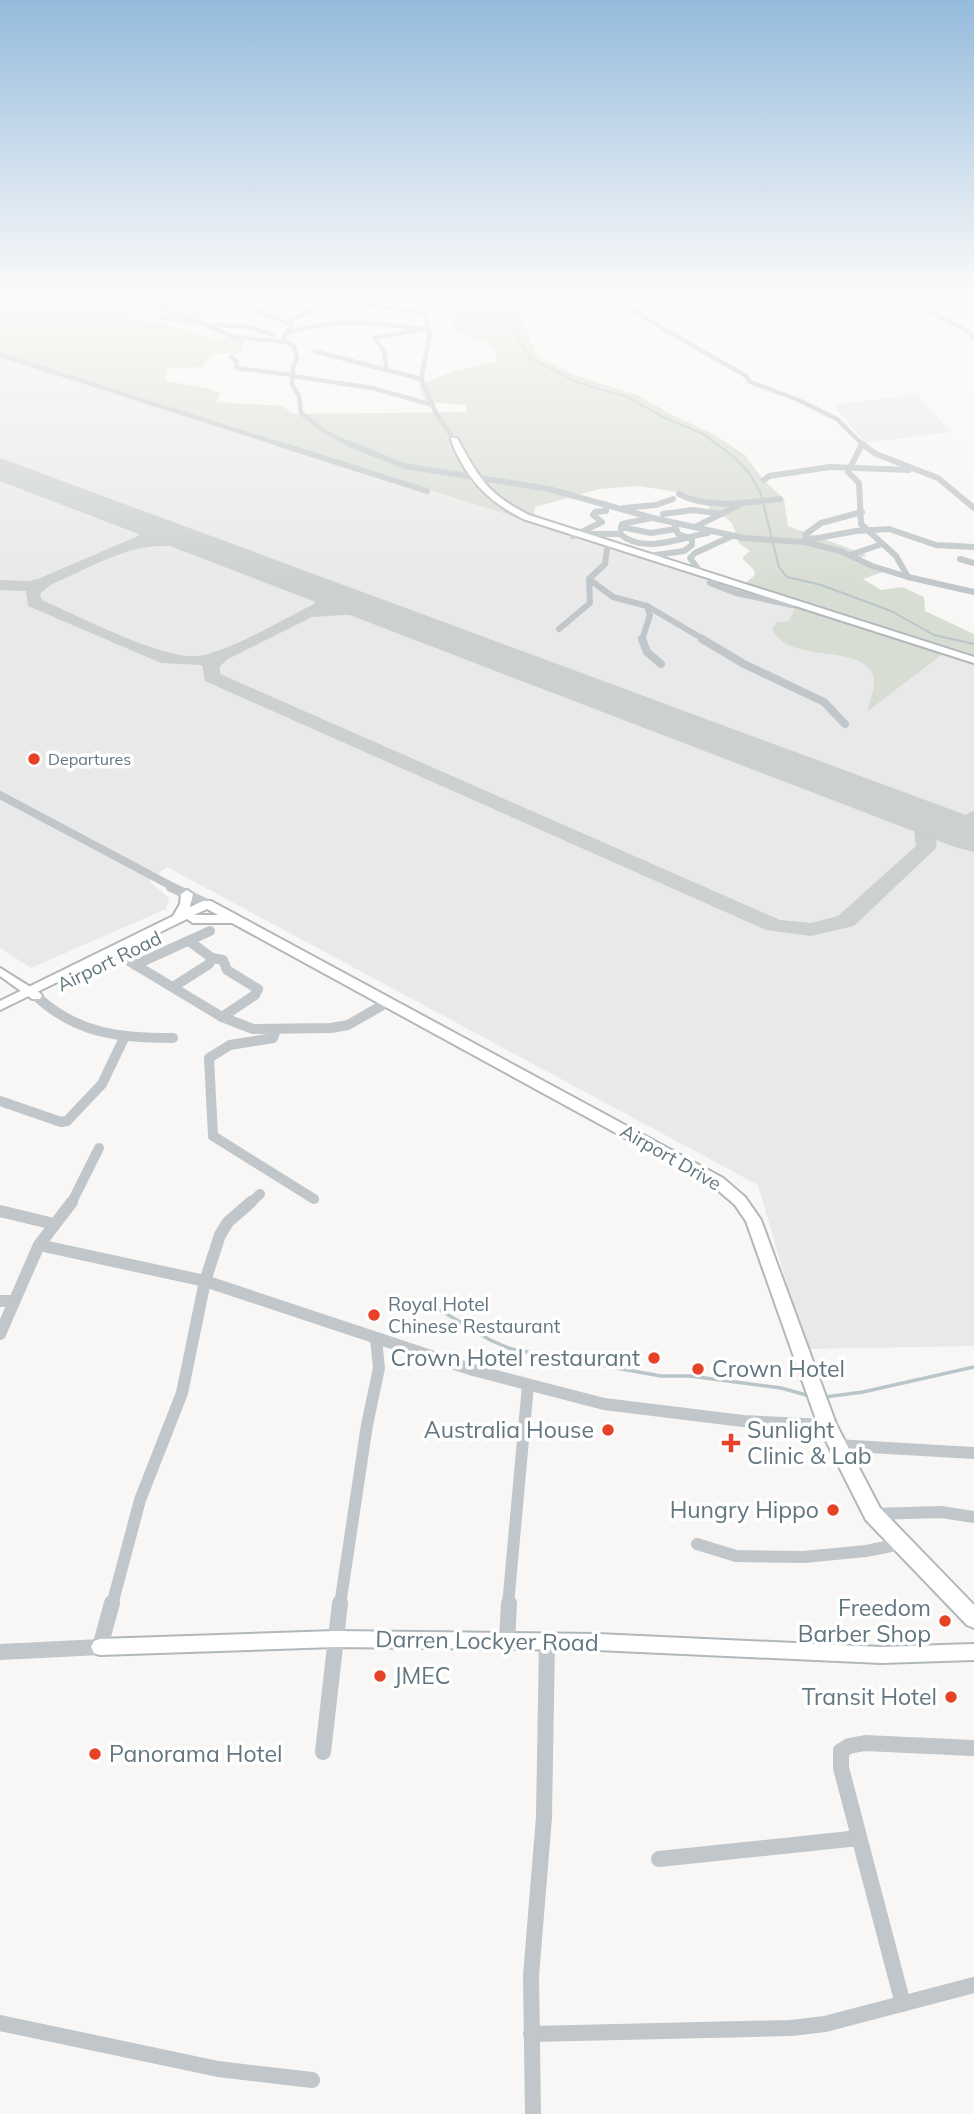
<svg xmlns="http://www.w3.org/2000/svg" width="974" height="2114" font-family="Mulish,sans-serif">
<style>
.built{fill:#e8e9e8}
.green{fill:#d8ddd4}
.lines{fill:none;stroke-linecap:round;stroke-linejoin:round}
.stream-far1{stroke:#b8c6c9;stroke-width:2}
.stream{stroke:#b8c6c9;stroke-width:3.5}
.taxiway{fill:#ccd0d1;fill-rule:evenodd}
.runway{fill:#ccd0d1;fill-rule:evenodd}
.secondary-casing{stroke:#b0b8bc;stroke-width:4}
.primary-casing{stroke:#b2b8bb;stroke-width:4}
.street-far5{stroke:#c0c6c9;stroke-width:4.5}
.street-far4{stroke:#c0c6c9;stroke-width:6}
.street-far3{stroke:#c0c6c9;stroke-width:8}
.street-far2{stroke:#c0c6c9;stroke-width:10}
.street-far1{stroke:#c0c6c9;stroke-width:12}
.street{stroke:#c0c6c9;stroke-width:16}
.secondary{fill:#fff;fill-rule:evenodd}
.primary{fill:#fff;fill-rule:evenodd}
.poi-dot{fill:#e74226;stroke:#fff;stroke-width:2.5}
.labels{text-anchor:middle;stroke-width:7;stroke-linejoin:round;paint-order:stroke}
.far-poi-label{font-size:16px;fill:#627680;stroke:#fff;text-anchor:start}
.street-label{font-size:19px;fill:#627680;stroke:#fff}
.poi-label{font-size:19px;fill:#627680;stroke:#fff;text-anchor:start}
.near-poi-label{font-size:23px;fill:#627680;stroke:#fff;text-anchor:end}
.near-street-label{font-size:23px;fill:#627680;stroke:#fff}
</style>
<rect width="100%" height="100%" fill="#f8f7f5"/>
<g class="built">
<path d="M0,354L974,663V1346L806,1349L758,1185L167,867L149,881L169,898L166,909L31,968L0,948Z"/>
<path d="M916,394L951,432L865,443L833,405Z"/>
</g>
<path class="green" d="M0,292H161L170,300L215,301L202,312L208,314L209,319L141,314L125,319L162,323L204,337L245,340L241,353H212L202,367L168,368L165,381L207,388L220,393L216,402L283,406L293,414L467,412L466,405L425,402L419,385L452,372L496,361L495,350L488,343L457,333C442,291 441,309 407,292H500L518,306L536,355L574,375L638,395L668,413L713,434L745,455L762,478L784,499L788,526L867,555L853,561L883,572L863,579L881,590L902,587L924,597L925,611L974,634V663L944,653L868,711C869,702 875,688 874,679C867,641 788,666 772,629L777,622L789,621L794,610L790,603L741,587L755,575L754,570L742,558L750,551L739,543L732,523L723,515L707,511L711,504L686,493L637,486L599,489L535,507L534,515L554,522L546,527L0,354Z"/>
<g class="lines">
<path class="stream-far1" d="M487,292L504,302L509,323L530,358L579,383L627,397L665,418L703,434L734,457L750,474L761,494L779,567L787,577L821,585L891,611L934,635L974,644"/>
<g class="stream">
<path d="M440,1310L490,1340L511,1349L661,1376H690L781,1388L810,1396"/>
<path d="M825,1397L863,1392L974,1367"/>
</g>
<g class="taxiway">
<path d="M144,518L149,519L156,530L153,537L194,536L201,540C194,547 161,545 148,547C114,552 81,572 50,585L40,594L42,600C78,616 161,659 197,656C225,654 286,618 314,604L317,597L313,589L315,586H327L333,597L330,605H381L383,608L381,611L375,613L312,617L228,659L220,666V674L780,920L811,923L838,916L916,846L914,829L902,813L905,809H919C930,821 939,831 936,848L854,926L811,936L766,930L205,681L202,665L161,663L28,606L26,591L0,590V580L29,581L38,579L138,536L142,530L137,522Z"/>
<path d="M974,811V828L966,835H952L949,831C955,822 964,814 974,811Z"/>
</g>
<path class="runway" d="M0,458L974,818V852L955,847L0,481Z"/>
<defs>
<g id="secondary">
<path d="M0,968L40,993L42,996L40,999H32L0,976Z"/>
<path d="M335,1631L597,1634L881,1647L974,1644V1660L881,1663L597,1650L335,1647L100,1655L94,1653L91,1647L94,1641L100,1639Z"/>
</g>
<g id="primary">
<path d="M451,438H457C480,479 486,493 529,515L974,657V663L523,519C494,504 475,488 459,458C456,452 452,445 451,438Z"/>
<path d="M187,890L193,894L190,907L203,901H211L723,1178L745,1197L761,1220L836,1424L880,1508L974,1605V1628L967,1625L866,1520L818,1425L746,1221L735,1205L713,1186L232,923H193L187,919L0,1010V1001L173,916L180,904L181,894ZM207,909L218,915H194Z"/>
</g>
</defs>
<use href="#secondary" class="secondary-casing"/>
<use href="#primary" class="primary-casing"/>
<g class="street-far5">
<path d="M128,292L234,337L285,342"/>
<path d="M215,292L289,324"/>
<path d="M327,292L317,299L319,306L290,321L291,327L282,340L294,346L297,359L293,367L292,384L299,396L301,413L324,431L353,446"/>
<path d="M340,292L367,305L423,312"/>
<path d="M418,292L430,334L421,379L435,411L454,440"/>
<path d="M615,292L643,317L746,376L750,382L796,399L837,419L864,446"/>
<path d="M905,292C922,316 951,317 974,337"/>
<path d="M188,294L219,292"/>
<path d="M162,318L191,322"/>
<path d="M213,325L249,327L274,335"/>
<path d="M286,333C338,317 376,323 429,330"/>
<path d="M314,351L421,379"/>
<path d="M0,355L285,446"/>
<path d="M231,357L237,362L236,368L292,375"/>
<path d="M387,370L384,352L375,338L414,331"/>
<path d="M292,376L372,388L433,405"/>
</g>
<g class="street-far4">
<path d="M279,444L427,491"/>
<path d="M350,444L404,466L549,489L653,518L744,538L805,542L840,551L872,566L908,577L974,592"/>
<path d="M862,444L876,454L938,478L974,508"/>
<path d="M862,444L848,472L859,483L861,524L896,556L908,577"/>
<path d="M764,480L769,476L830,467L909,470"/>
<path d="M679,494C711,510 745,502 780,499"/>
<path d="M624,508L656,505L673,499"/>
<path d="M663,514L693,510L722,514"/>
<path d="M621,527L651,533L676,529"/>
<path d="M695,527L741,504"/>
<path d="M584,534H620L622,524L651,518"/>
<path d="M620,534C644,555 682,537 708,533"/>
<path d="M573,536L602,522L593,515L595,512L606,511L605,504"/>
<path d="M807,540L856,531L889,529L936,545L974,547"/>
<path d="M805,542L806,534L821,523L862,512"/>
<path d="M850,555L882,544"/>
<path d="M649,556L684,551L692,545V539L678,534L674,523"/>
<path d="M960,559L974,563"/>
<path d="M701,573L690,558L695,553L732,536"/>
<path d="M589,579L613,597L647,606L650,615L642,640"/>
<path d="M716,580L710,583L736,593L792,605"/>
<path d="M647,606L705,640"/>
<path d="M559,629L590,603L589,579L605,564L607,549"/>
</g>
<g class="street-far3">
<path d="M642,639L647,652L661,664"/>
<path d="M702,639L744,664L824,702L845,724"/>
<path d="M0,795L175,888"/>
</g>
<g class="street-far2">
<path d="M171,887L207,904"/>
<path d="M189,941L212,958L223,960L227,970L258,989L255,995L222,1017"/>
<path d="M119,955L222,1017L253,1029L331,1028L348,1025L388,1002"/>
<path d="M135,965L210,931"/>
<path d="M173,987L209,964L212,958"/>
<path d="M36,996C77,1034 119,1038 173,1038"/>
<path d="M276,1030L273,1038L230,1045L209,1058L213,1136L314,1199"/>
<path d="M0,1101L61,1122L67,1121L102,1084L124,1038"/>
<path d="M71,1204L99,1148"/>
<path d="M249,1204L260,1194"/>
</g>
<g class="street-far1">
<path d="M0,1211L54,1224"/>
<path d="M39,1245L205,1281L473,1370L604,1404L743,1421L827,1425"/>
<path d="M0,1301H14"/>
<path d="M0,1334L39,1245L72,1202"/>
<path d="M836,1445L974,1453"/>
<path d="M874,1514L941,1512L974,1517"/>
<path d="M697,1544L736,1556L804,1557L866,1551L901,1544"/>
<path d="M112,1605L140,1500L182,1393L205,1281L220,1235L228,1222L251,1202"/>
<path d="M340,1605L367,1425L379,1368L376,1339"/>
<path d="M508,1605L528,1385"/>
</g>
<g class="street">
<path d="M507,1643L509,1603"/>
<path d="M0,1652L100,1647L112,1603"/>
<path d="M323,1752L340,1603"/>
<path d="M659,1859L859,1838"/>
<path d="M903,2004L841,1768V1751L849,1746L865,1743L972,1748"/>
<path d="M0,2023L218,2069L312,2080"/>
<path d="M531,2034L791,2028L825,2024L974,1985"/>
<path d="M533,2114L531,1976L544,1817L547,1641"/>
</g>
<use href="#secondary" class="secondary"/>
<use href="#primary" class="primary"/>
</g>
<linearGradient id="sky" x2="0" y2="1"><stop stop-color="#95bbdc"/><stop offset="0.5" stop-color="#fcfbfa"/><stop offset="1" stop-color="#fcfbfa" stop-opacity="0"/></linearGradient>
<rect width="974" height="588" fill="url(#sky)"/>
<g class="poi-dot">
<circle cx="34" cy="759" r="7"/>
<circle cx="374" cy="1315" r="7"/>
<circle cx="654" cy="1358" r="7"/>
<circle cx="698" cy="1369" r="7"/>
<circle cx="608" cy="1430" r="7"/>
<path d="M727.5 1432.5h7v7h7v7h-7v7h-7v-7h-7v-7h7z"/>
<circle cx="833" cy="1510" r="7"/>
<circle cx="945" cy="1621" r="7"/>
<circle cx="380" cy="1676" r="7"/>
<circle cx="951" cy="1697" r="7"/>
<circle cx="95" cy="1754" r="7"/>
</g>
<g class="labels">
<g class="far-poi-label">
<text x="48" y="765">Departures</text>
</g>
<g class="street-label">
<text transform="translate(109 961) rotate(-26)" y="7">Airport Road</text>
<text transform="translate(671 1157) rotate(30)" y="7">Airport Drive</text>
</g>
<g class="poi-label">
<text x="388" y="1311">Royal Hotel<tspan x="388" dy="22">Chinese Restaurant</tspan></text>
</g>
<g class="near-poi-label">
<text x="640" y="1366">Crown Hotel restaurant</text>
<text x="712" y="1377" text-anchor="start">Crown Hotel</text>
<text x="594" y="1438">Australia House</text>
<text x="747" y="1438" text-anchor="start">Sunlight<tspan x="747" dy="26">Clinic &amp; Lab</tspan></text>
<text x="819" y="1518">Hungry Hippo</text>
<text x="931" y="1616">Freedom<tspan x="931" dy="26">Barber Shop</tspan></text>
<text x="394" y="1684" text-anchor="start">JMEC</text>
<text x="937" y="1705">Transit Hotel</text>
<text x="109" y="1762" text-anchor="start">Panorama Hotel</text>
</g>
<g class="near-street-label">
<text transform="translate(487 1641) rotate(1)" y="8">Darren Lockyer Road</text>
</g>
</g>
</svg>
